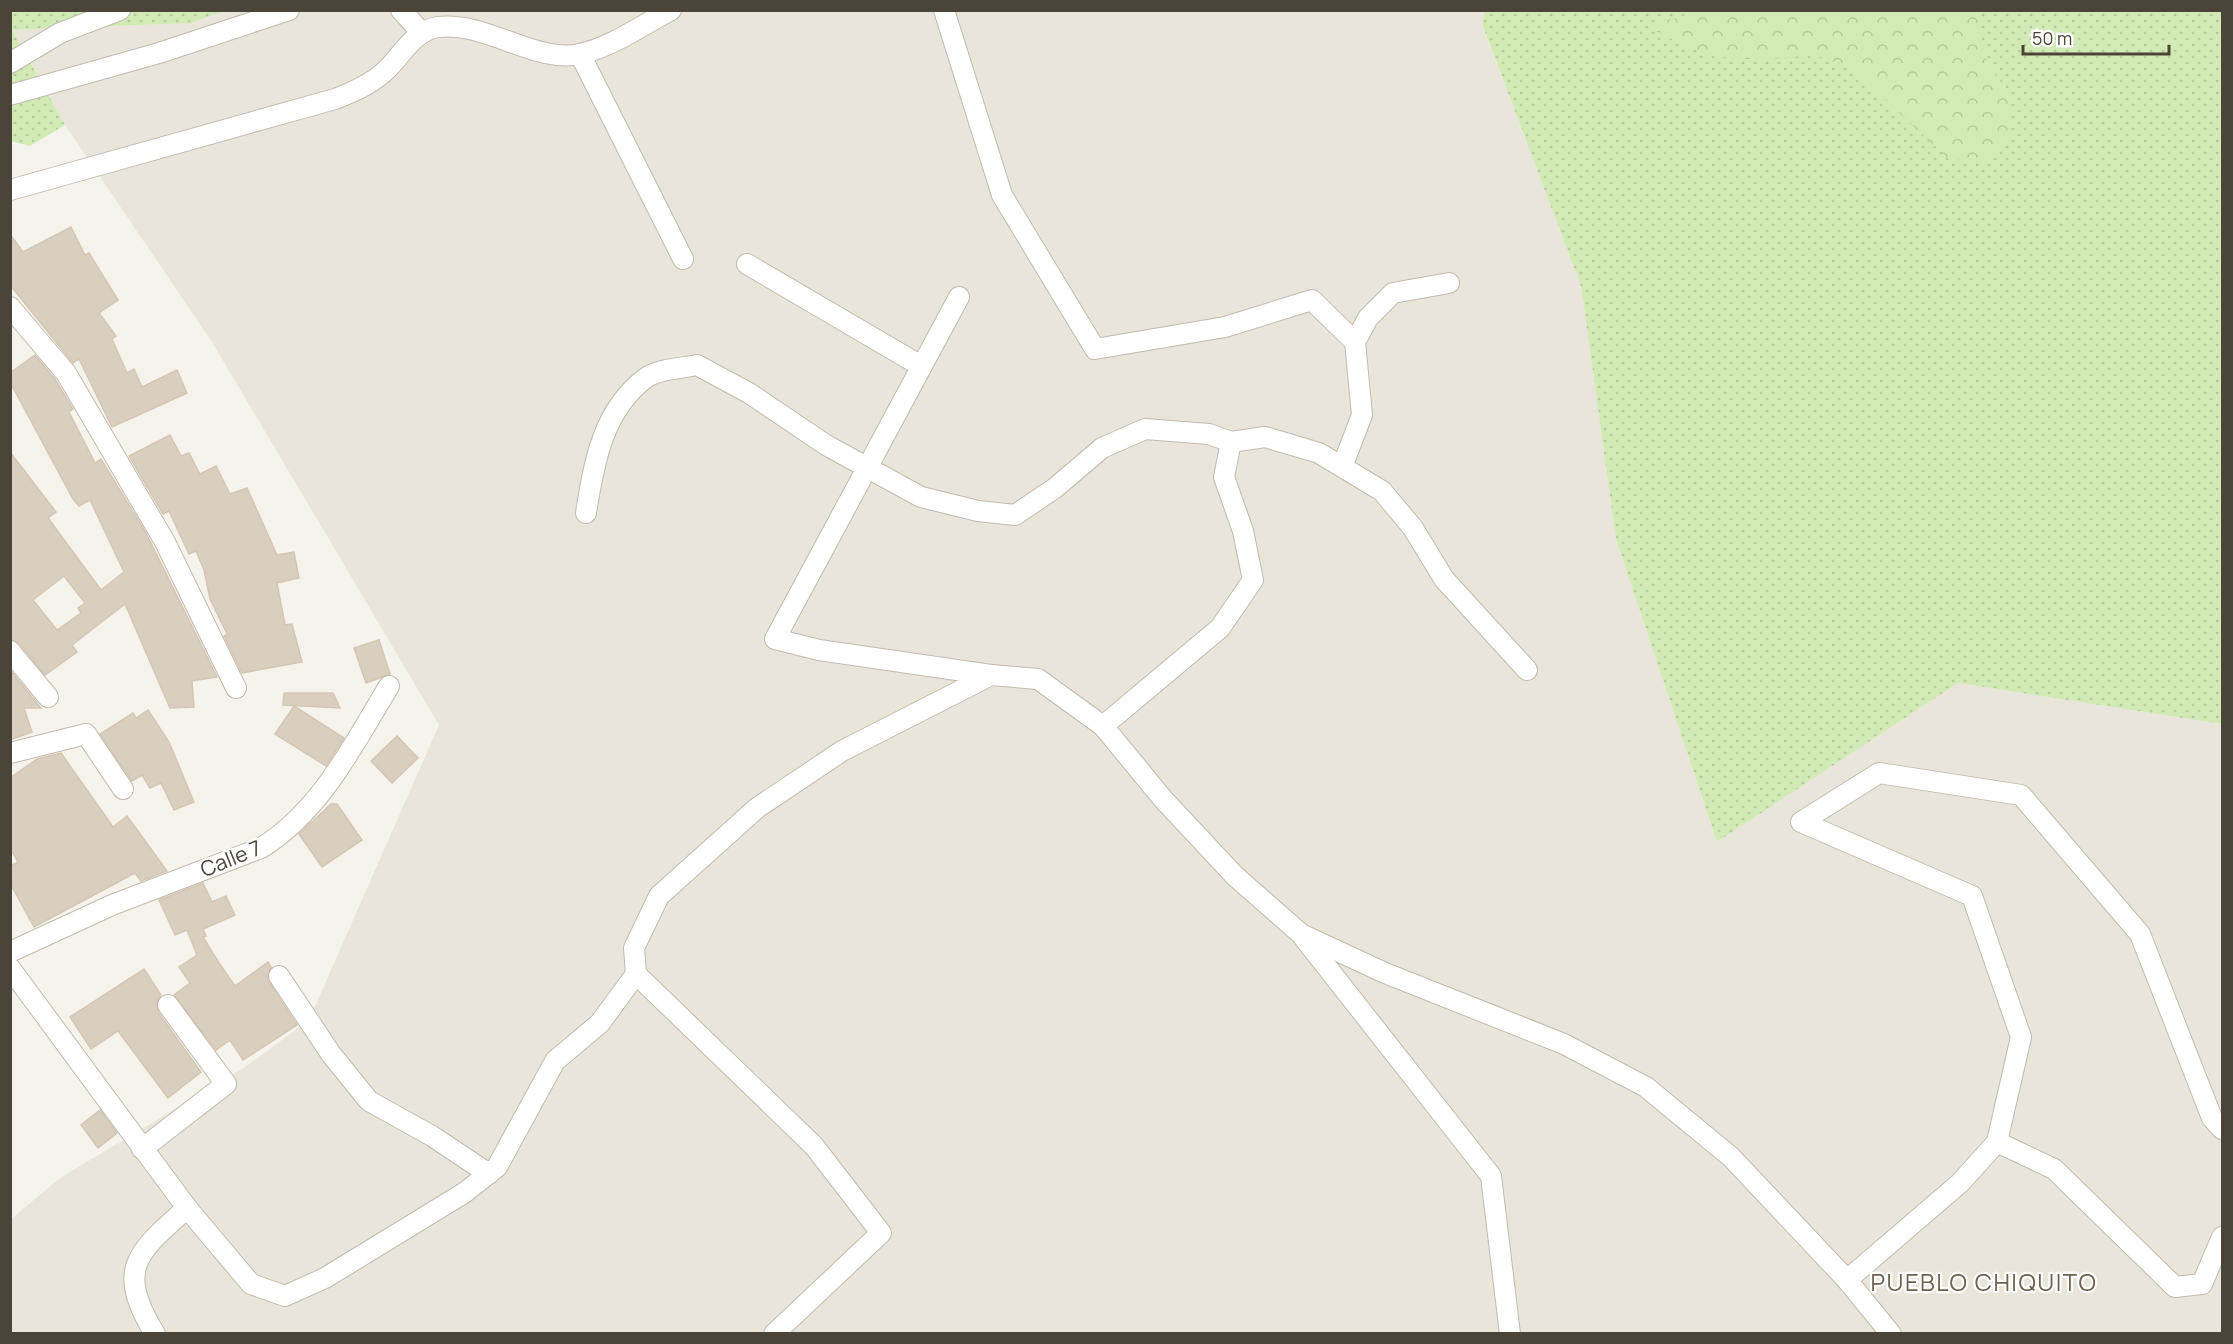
<svg xmlns="http://www.w3.org/2000/svg" width="2233" height="1344" font-family="Manrope,sans-serif">
<style>
.residential{fill:#eae5da}
.grass{fill:url(#grass-dots)}
.forest{fill:url(#forest-crowns)}
.building{fill:#d8cfc1;stroke:#d3c7b4;stroke-width:1.5;fill-rule:evenodd}
.lines{fill:none;stroke-linecap:round;stroke-linejoin:round}
.minor-casing{stroke:#c2bbae;stroke-width:22}
.minor{stroke:#fff;stroke-width:20}
.labels{text-anchor:middle;stroke-width:4.5;stroke-linejoin:round;paint-order:stroke}
.street-label{font-size:21px;fill:#4b4439;stroke:#fff}
.quarter-label{font-size:24px;letter-spacing:1.5px;fill:#6e6250;stroke:#fff}
</style>
<defs>
<pattern id="grass-dots" width="8" height="8" patternUnits="userSpaceOnUse" patternTransform="scale(1.5)"><rect width="8" height="8" fill="#d2eab5"/><path d="M2 2h.1M6 6h.1" fill="none" stroke="#b6ca9c" stroke-width="1.8" stroke-linecap="round"/></pattern>
<pattern id="forest-crowns" width="20" height="18" patternUnits="userSpaceOnUse" patternTransform="scale(1.5)"><rect width="20" height="18" fill="#d2eab5"/><path d="M2 6a3 3 0 1 1 6 0M12 15a3 3 0 1 1 6 0" fill="none" stroke="#b6ca9c"/></pattern>
</defs>
<rect width="100%" height="100%" fill="#f6f3ec"/>
<path class="residential" d="M224,10L1485,11L1482,25L1581,286L1616,539L1717,842L1958,683L2222,724V1333L11,1334V1219L60,1178L245,1067L309,1020L439,725L212,342L65,125L12,30L191,23Z"/>
<g class="grass">
<path d="M1485,10L2222,11V724L1958,683L1717,842L1616,539L1581,286L1482,24Z"/>
<path d="M10,11H224L191,23L12,30L65,125L30,146L11,141Z"/>
</g>
<path class="forest" d="M1692,11H1977L1987,64L2011,95V134L1989,164L1947,158L1852,68L1814,55L1772,59H1732L1690,49L1643,24L1682,17Z"/>
<g class="building">
<path d="M71,227L85,255L89,253L118,300L99,313L116,336L112,339L127,373L134,369L142,387L177,370L187,393L112,427L79,359L73,363L10,285V234L23,252Z"/>
<path d="M35,355L55,379L73,409L69,412L95,463L101,459L146,533L217,677L192,681L194,707L170,708L125,604L72,645L77,652L45,675L19,643L10,639V452L56,512L48,518L101,590L124,572L90,500L79,506L73,499L10,382V373ZM64,576L85,603L78,608L81,613L57,630L33,600Z"/>
<path d="M170,435L181,456L189,453L200,474L216,466L230,494L247,488L277,555L294,552L299,578L277,583L285,625L292,624L302,662L242,673L224,636L227,634L210,599L204,570L196,551L189,554L169,511L163,514L129,456Z"/>
<path d="M379,640L390,674L366,683L354,648Z"/>
<path d="M10,670L41,708H24L32,732L10,740Z"/>
<path d="M284,693H333L340,708L283,705Z"/>
<path d="M294,706L344,738L326,766L275,734Z"/>
<path d="M148,710L169,742L194,802L174,810L161,783L150,788L142,775L132,781L100,734L133,713L136,718Z"/>
<path d="M397,736L418,758L392,783L371,761Z"/>
<path d="M61,753L113,827L127,816L167,871L141,881L135,873L34,927L10,883V866L18,862L10,848V778L37,759Z"/>
<path d="M331,804H337L362,840L322,867L299,834Z"/>
<path d="M203,883L212,902L226,896L235,915L203,929L206,936L203,937L219,963L235,986L268,962L271,967L267,976L269,982L297,1025L243,1060L230,1040L216,1050L174,995L190,983L179,967L197,955L187,930L175,935L159,900Z"/>
<path d="M144,969L161,995L157,1001L158,1012L201,1072L168,1098L118,1031L91,1049L70,1017Z"/>
<path d="M100,1110L117,1133L98,1148L81,1125Z"/>
</g>
<g class="lines">
<defs>
<g id="minor">
<path d="M401,10L422,33"/>
<path d="M944,10L1002,195L1095,349L1225,327L1312,300L1355,342L1362,415L1342,467"/>
<path d="M580,54L683,259"/>
<path d="M10,63L60,33L120,10"/>
<path d="M10,95L159,53L289,10"/>
<path d="M10,190L335,99C353,92 369,85 383,73C401,58 412,31 438,27C485,21 537,64 580,54C612,47 642,25 671,10"/>
<path d="M747,264L921,366"/>
<path d="M959,297L775,639L819,650L991,675"/>
<path d="M10,307L66,373L165,542L236,688"/>
<path d="M1355,342L1368,318L1393,293L1449,283"/>
<path d="M586,513C594,462 603,409 647,377C659,369 683,368 697,365L749,393L826,445L921,497L978,511L1015,515L1055,488L1102,448L1145,429L1209,434L1231,442"/>
<path d="M10,651L48,697"/>
<path d="M1103,726L1220,628L1253,580L1243,531L1224,477L1231,442L1265,437L1319,453L1382,491L1413,528L1444,579L1527,670"/>
<path d="M10,753L86,734L123,789"/>
<path d="M1304,938L1491,1176L1510,1334"/>
<path d="M10,952L112,905L261,848C320,812 354,744 389,686"/>
<path d="M10,968L187,1208L251,1284L285,1296L325,1278L464,1193L497,1167L555,1061L600,1023L636,974L634,948L659,896L757,808L842,751L991,675L1038,679L1103,726L1163,799L1235,876L1301,934L1385,973L1564,1044L1646,1087L1731,1157L1847,1280L1891,1334"/>
<path d="M636,974L814,1146L881,1233L774,1334"/>
<path d="M279,976L331,1054L369,1101L432,1136L489,1174"/>
<path d="M1997,1142L2054,1169L2175,1287L2202,1284L2222,1237"/>
<path d="M142,1149L226,1084L168,1005"/>
<path d="M1847,1280L1960,1183L1997,1142L2021,1037L1972,896L1801,822L1879,773L2021,795L2140,934L2212,1118L2222,1129"/>
<path d="M155,1334C115,1268 137,1253 187,1208"/>
</g>
</defs>
<use href="#minor" class="minor-casing"/>
<use href="#minor" class="minor"/>
</g>
<g class="labels">
<g class="street-label">
<text transform="translate(231 859) rotate(-22)" y="7">Calle 7</text>
</g>
<g class="quarter-label">
<text x="1984" y="1291">PUEBLO CHIQUITO</text>
</g>
</g>
<rect width="2233" height="1344" fill="none" stroke="#4b4439" stroke-width="24"/>
<path d="M2023 45v9h146v-9" fill="none" stroke="#4b4439" stroke-width="3"/>
<text x="2032" y="45" font-size="18" fill="#4b4439" stroke="#ffffff" stroke-width="4.5" paint-order="stroke">50 m</text>
</svg>
